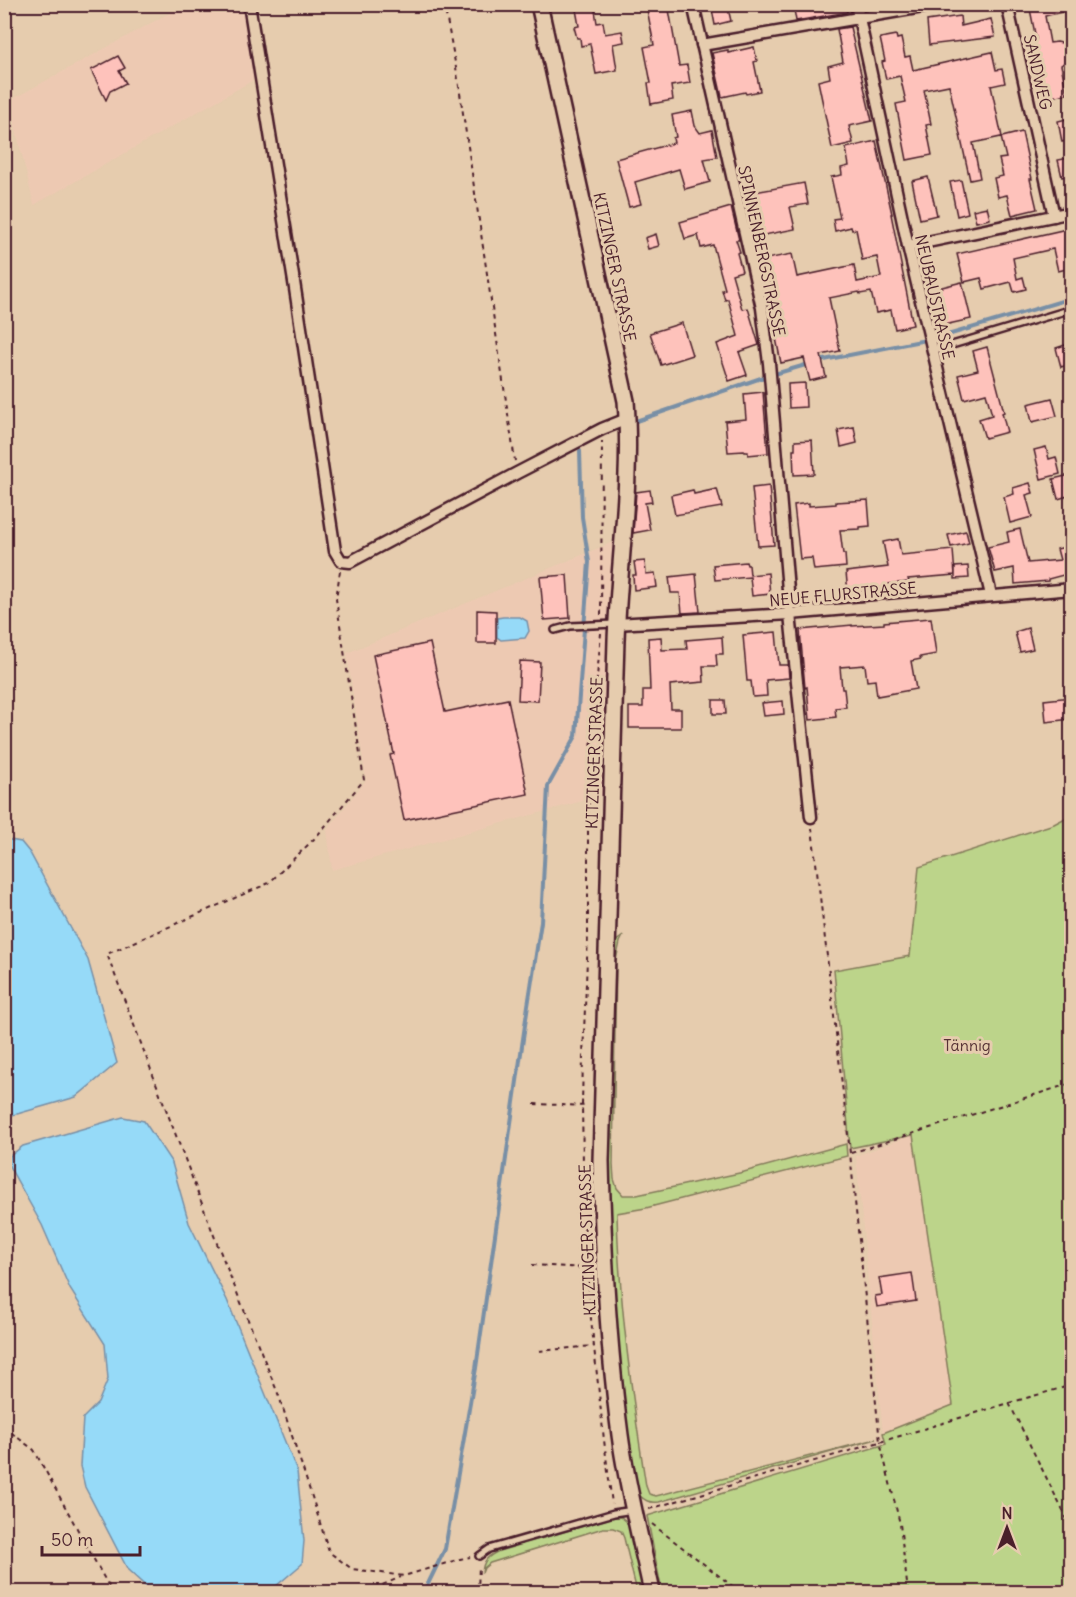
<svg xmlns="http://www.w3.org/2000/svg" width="1076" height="1597" font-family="Delius,sans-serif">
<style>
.built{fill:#edc9b2}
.green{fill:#bcd48a;stroke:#837a5a;stroke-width:1.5}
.water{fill:#96daf8;stroke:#788fa6;stroke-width:1.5}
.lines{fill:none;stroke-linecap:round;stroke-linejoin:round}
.stream{stroke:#788fa6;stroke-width:4}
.building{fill:#fec2bb;stroke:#4a1f2b;stroke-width:1.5}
.lane-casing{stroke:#4a1f2b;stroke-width:10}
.street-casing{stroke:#4a1f2b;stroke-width:15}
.secondary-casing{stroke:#4a1f2b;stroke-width:20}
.path{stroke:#4a1f2b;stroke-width:2;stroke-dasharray:4.5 4.5;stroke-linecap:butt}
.lane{stroke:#e6ccae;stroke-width:5}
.street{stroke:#e6ccae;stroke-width:10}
.secondary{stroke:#e6ccae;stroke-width:15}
.labels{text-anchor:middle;stroke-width:6;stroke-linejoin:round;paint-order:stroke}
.street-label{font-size:16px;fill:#4a1f2b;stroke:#e6ccae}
.park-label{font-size:16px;fill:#553134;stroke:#e6ccae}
</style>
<rect width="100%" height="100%" fill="#e6ccae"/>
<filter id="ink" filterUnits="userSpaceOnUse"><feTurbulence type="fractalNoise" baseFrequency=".0167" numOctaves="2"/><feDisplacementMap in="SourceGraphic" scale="12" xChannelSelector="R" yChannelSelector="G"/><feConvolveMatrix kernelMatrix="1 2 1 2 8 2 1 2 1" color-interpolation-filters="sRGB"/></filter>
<g filter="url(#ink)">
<g class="built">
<path d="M184,5H243L257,78L34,205L9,101Z"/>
<path d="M620,539L604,795L332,870L327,830L366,780L347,653Z"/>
<path d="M913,1135L953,1406L883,1433L856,1156Z"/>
</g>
<g class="green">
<path d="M1071,815V1592H662L647,1516L886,1444L883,1433L953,1405L913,1135L850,1148L834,970L910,956L919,867L1054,824Z"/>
<path d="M623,936L620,942L616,960L613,1165L614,1179L617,1188L623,1195H637L744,1172L846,1144L847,1156L646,1208L617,1213C619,1304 632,1396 646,1486L649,1494L656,1496L876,1439L659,1502C649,1503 645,1501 638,1494L628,1440L615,1340L606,1169L612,952L615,942Z"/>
<path d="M614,1517H621L632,1526L646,1592H637L624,1538L621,1531L613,1528H603L490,1563L484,1568L482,1573C483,1560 488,1556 499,1551Z"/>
</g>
<g class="water">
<path d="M503,617H520L527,621L529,631L525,638L501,640L497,637V618Z"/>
<path d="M5,839L21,842L30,853L88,960L117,1063L76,1097L17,1114L5,1116Z"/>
<path d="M123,1117L144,1121L172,1163L189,1223L227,1300L297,1471L304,1541L302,1564L276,1586L252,1592H152L128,1570L85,1487L80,1466L83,1418L98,1403L108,1379L105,1344L70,1289L42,1225L9,1166L10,1156L23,1146Z"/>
</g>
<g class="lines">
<g class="stream">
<path d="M819,361L941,337L1072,298"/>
<path d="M636,421L761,378L809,364"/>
<path d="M424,1592L445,1549L476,1368L525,1025L541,922L548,786L576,736L589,562L582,517L580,451"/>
</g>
</g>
<g class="building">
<path d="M575,4H594L597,23L603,22L605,34L622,31L624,42L613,44L617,70L596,74L590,44L581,46L580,38H577L574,27L579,26Z"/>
<path d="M646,4H668L679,66L687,65L690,83L671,86L673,100L651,104L648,83H651L644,47L654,45Z"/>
<path d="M711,4H727L731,21L715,25Z"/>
<path d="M793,4H846L847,12L796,21Z"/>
<path d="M1029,4H1071V10L1045,16L1050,43L1057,42L1071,45V53L1069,59L1061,65L1067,94L1040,99L1034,69L1039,68L1033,39H1036Z"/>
<path d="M960,16L961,26L991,19L995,37L929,45L927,21Z"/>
<path d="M850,27L872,121L849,126L853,143L832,148L818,81L830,78L828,66L843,62L837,29Z"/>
<path d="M896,35L897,39L901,38L905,57L910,56L913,70L992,52L996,70L1002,69L1005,83L991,86L1002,137L1022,132L1032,179H1030L1037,209L1012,215L1007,195L998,197L994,178L1003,176L999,159L1006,158L1001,137L973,143L980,178L970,180L949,85L924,90L931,124L926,125L932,155L907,160L896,104L906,102L900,76L886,79L882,62L885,61L880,38Z"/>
<path d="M754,47L757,61L754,62L760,91L746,94L745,92L722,97L712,53L728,50V53Z"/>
<path d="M118,56L125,68L119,71L126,83L110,91L106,100L91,70Z"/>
<path d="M692,111L695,126L700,133L712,130L717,157L704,159L710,182L685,189L679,169L635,182L641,204L629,207L616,159L674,143L673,138L676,137L672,115Z"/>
<path d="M1071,118V140L1062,142L1058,121Z"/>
<path d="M876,141L892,214H891L913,325L895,329L891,310L876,313L871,292L860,294L859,292L829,298L840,351L821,355L826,377L810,381L804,358L781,363L765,283L771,282L766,259L792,254L797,277L854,265L857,282L881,277L877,257L862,260L856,229L852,230L851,227L835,231L833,219L840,218L831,177L842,175L841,168L849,166L846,148Z"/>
<path d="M1070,158L1071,175L1062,177L1058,160Z"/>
<path d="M928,177L937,215L920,219L912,181Z"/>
<path d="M961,180L968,213L957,216L950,182Z"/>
<path d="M804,183L808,204L790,207L795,229L754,237L744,194Z"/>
<path d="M731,207L739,240H736L740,252L737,253L742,271L732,274L742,309L748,308L759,345L739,352L747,375L729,381L717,344L738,336L728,299L725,300L722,290L725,289L713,245L701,248L698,235L685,239L680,222Z"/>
<path d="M987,207L990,219L976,222L973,210Z"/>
<path d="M1071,228V268L1058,271L1053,249L1013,258L1017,279L1023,277L1026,289L1014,292L1011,282L984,289L981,278L964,282L957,254Z"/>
<path d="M656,234L659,246L648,249L645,238Z"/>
<path d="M962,282L971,319L935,327L926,291Z"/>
<path d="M682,323L692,355L661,365L650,333Z"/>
<path d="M1071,343V364L1061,367L1056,348Z"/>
<path d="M987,347L1004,412L1002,413L1007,432L985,438L979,419L992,415L986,393L964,399L958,375L978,370L973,351Z"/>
<path d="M805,383L806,407L789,408L788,384Z"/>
<path d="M763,392L768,453L748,455V452H744V451L728,452L725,421L746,419L744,394Z"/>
<path d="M1052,398L1057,416L1032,422L1028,404Z"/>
<path d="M854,427L857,443L841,447L838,430Z"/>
<path d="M812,440L814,474L794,475L793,450H795V441Z"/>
<path d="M1046,447L1049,459L1056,457L1060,474L1041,479L1034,450Z"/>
<path d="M1070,475L1071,482V495L1058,499L1053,479Z"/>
<path d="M1030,483L1033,493L1026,495L1032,517L1010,523L1004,497L1014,494L1013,488Z"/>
<path d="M769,486L774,545L758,546L752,488Z"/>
<path d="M717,489L722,507L675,515L671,495L693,490L694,494Z"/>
<path d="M650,490L652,502L645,503L650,530L633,533L636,492Z"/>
<path d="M868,500L870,526L860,527V529L840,530L843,554H845L846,567L814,570L812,558L800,559L794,505L809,503V506L836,504V502Z"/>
<path d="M1020,529L1028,563L1060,560L1057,549L1069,546V548L1071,547V573L1048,579V581L1015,584L1014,568L995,572L988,547L1009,542L1007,532Z"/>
<path d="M966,531L969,543L951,547L948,535Z"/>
<path d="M898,539L901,555L953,550L955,575L908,579L909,582L889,584V587L872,589L873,591L848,593L846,572L888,567L883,542Z"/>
<path d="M645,561L646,574L655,573L657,587L634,590L633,575H636L634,562Z"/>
<path d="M746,562L747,565H749L750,575L768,573L770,594L752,596L750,577L715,580L713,565Z"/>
<path d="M968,566L969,578L955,579V567Z"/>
<path d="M696,574L700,612L682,613L680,593H671L669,577Z"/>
<path d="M567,575L570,618L544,620L540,577Z"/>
<path d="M477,610L496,611V643H477Z"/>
<path d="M931,618L936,654L920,657L921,659L911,661L916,689L877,696L875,680L867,681L865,665L840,667L842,689H844L846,707L835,708L836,717L810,720L807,687L805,688L800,630L852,625V626L884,624V622Z"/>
<path d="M1028,628L1033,649L1020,652L1015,632Z"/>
<path d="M776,632L779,665H788L789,678L766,680L767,696L753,697L751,681H747L743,635Z"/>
<path d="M661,637L662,650L687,649L686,640L722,637L723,654H716L717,666H703L704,682L670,685L671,709H681V728H629V707H643V690H650L648,638Z"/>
<path d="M430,643L445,712L508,699L528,794L404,820L390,755L394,754L373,655Z"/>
<path d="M520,661L540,662L538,701L518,700Z"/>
<path d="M1071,697V719L1046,722L1044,700Z"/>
<path d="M713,700H725L726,714H713Z"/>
<path d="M783,701L784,714L764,716L762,703Z"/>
<path d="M912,1273L916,1301L877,1307L875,1296L882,1295L879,1278Z"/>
</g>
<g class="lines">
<defs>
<g id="lane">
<path d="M932,351L1072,309"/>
<path d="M555,630L570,626L615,624"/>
<path d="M479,1556L489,1549L614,1513L633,1510"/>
</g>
<g id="street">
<path d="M249,4L294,282L335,551L341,561L350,562L517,473L602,429L627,419"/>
<path d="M693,4L762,308L769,363L790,614L811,817"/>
<path d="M856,4L908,246L991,595"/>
<path d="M1007,4L1054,216"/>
<path d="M702,45L940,4"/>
<path d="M908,246L1072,212"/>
<path d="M616,624L790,614L1072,589"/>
</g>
<path id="secondary" d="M539,4L626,401C632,481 619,561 616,640C610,814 605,988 601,1161C603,1253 608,1344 620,1435C627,1488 641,1540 652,1592"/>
</defs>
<use href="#lane" class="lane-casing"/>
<use href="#street" class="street-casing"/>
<use href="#secondary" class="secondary-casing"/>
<g class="path">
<path d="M444,4L457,73L515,461"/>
<path d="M4,18L12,4"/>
<path d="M340,571L336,599L364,780L316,837L269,883L107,954L218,1246L279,1396L313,1500L329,1552L352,1569L404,1576L460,1559L470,1557"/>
<path d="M601,615L602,441"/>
<path d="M601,633L592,732L588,829V935L583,1056L582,1106L584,1221L591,1319L604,1440L612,1504"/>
<path d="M534,1104L587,1106"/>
<path d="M851,1153L1072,1083"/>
<path d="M532,1265L587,1268"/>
<path d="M539,1351L593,1346"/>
<path d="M1009,1403L1072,1385"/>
<path d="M4,1427L34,1450L108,1585L116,1592"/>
<path d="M649,1509L880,1442L850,1153L812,828"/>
<path d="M652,1524L740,1592"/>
<path d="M366,1592L401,1577"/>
<path d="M478,1592L479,1565"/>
<path d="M908,1592L900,1524L880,1442L1009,1403L1072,1529"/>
</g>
<use href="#lane" class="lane"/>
<use href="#street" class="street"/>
<use href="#secondary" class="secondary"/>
</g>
</g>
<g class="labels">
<g class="street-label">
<text transform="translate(1038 72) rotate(77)" y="6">SANDWEG</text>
<text transform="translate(762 251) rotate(78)" y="6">SPINNENBERGSTRASSE</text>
<text transform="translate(615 267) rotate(78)" y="6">KITZINGER STRASSE</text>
<text transform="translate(935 297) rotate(77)" y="6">NEUBAUSTRASSE</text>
<text transform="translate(843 594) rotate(-5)" y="6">NEUE FLURSTRASSE</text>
<text transform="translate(594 753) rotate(-88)" y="6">KITZINGER STRASSE</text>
<text transform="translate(587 1240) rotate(-92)" y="6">KITZINGER STRASSE</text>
</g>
<g class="park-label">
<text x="967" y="1051">Tännig</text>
</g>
</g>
<rect width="1076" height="1597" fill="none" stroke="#e6ccae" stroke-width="24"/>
<rect x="12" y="12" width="1052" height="1573" fill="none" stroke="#4a1f2b" stroke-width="2" filter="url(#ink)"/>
<g transform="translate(1007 1528)" stroke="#e6ccae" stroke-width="4.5" paint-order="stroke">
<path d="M0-4.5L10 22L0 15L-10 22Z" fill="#4a1f2b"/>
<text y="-9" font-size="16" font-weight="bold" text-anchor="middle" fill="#4a1f2b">N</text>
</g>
<path d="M42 1546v9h98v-9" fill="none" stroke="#4a1f2b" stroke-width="3"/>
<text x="51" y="1546" font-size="18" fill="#4a1f2b" stroke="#e6ccae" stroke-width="4.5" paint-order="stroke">50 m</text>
</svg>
